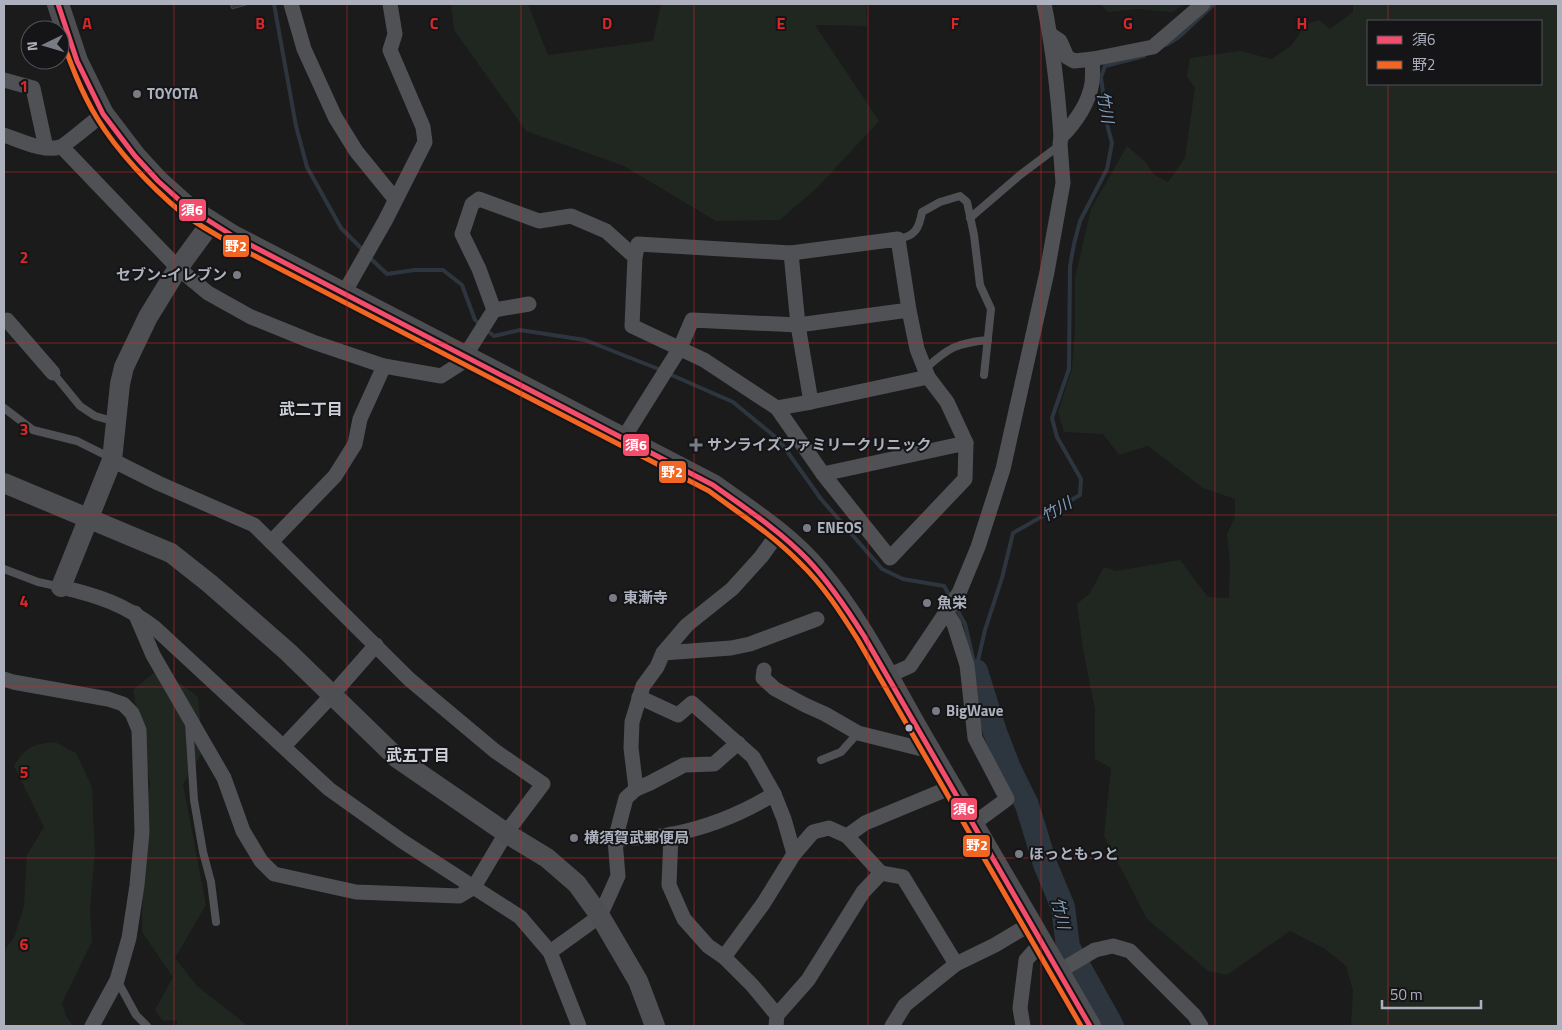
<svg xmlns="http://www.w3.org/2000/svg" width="1562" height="1030" font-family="'Titillium Web','Noto Sans JP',sans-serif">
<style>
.green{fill:#1f2720;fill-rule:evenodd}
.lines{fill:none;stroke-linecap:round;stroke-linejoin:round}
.stream{stroke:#2d363f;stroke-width:4}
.river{stroke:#2d363f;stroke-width:24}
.building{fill:#333334;stroke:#444548}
.lane{stroke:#4f5155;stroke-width:8}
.street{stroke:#4f5155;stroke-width:15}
.secondary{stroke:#4e4f53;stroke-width:20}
.primary{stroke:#4d4e51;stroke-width:22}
.bus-1-casing{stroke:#151518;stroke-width:9}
.bus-2-casing{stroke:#151518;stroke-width:9}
.bus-1{stroke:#f44d6c;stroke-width:5}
.bus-2{stroke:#f26522;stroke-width:5}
.grid{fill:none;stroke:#d62828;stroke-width:1;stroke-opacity:0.55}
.poi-dot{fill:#797c85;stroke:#151518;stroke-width:2}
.bus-dot{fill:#acb1bd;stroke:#151518;stroke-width:2}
.labels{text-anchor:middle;stroke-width:4;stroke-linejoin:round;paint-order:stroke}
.poi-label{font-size:15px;font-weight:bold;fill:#acb1bd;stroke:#151518;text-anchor:start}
.water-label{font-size:16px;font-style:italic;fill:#829db9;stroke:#151518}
.neighbourhood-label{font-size:16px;font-weight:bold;fill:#ced0d9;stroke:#151518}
.grid-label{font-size:16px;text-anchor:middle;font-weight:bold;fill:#d62828;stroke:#151518;stroke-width:4;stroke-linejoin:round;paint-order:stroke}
.line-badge{stroke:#151518;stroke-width:2}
.badge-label{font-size:14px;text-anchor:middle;font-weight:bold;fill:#fff}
</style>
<rect width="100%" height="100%" fill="#1b1b1c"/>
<g class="green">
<path d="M451,4H528L548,55L653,41L661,4H866L867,26L815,25L879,121L817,188L780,220L716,221L624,166L526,131L454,30Z"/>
<path d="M1100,4H1184L1173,12L1138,9L1108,12Z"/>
<path d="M1353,4H1558V1026H1351L1353,991L1346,966L1325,949L1290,931L1227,975L1208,971L1147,919L1104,836L1111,768L1095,759V710L1083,649L1077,604L1090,593L1104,567L1116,571L1180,560L1208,597L1229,598L1230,564L1227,534L1235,517V499L1203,488L1148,446L1119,455L1103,434L1064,432L1058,412L1072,369L1075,330V278L1091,209L1127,146L1147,163L1153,174L1168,182L1185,158L1195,88L1187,77L1190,58L1240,51L1272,59L1292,45L1306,24L1319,20L1330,29L1353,12ZM1368,21H1541V84H1368Z"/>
<path d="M160,668L198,697L203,751L183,784L206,905L175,958L197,986L248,1026H177V1020L163,1021L155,1010L173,977L142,932L144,819L150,784L133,690Z"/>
<path d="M55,742L76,753L92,787L95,853L90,909L92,941L62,1003L66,1016L73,1026H4V950L14,938L24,906L27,855L44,827L14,766C25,747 34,744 55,742Z"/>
</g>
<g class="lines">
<g class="stream">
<path d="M274,4L296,126L307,167L341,228L363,250"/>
<path d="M1166,45L1179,37L1214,4"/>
<path d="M369,257L387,274L415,270H443L462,285L475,320L480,324"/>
<path d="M485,329L494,336L520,330L585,340L661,370"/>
<path d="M667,373L733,402L779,440L821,499L882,569L903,579L944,586L951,598"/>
<path d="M955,606L965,624L976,671"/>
<path d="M976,669L985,630L1002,578L1013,533L1080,495L1081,479L1057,437L1052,418L1069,369L1070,266L1074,244L1080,221L1107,169L1112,143L1107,124L1101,77L1105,66L1144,56"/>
</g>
<path class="river" d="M976,671L995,732L1009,768L1027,805L1045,864L1063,907L1068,947L1112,1026"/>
</g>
<path class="building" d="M230,4H249L232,9Z"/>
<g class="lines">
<g class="lane">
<path d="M970,218L1020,175L1060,145"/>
<path d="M898,239C915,236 919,229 922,212L940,202L960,196L967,202L974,235L980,285L991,309L984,375"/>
<path d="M925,369C948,348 956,343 988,340"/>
<path d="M53,373L80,406L95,416L116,422"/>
<path d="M4,408L33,430L77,441L111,458"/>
<path d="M4,569L38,582L61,587"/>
<path d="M189,723L194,800L203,852L211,882L216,922"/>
<path d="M821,760L841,752L858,733"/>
<path d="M117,980L136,1015L147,1026"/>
</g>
<g class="street">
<path d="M291,4L304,49L335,117L356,151L395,199"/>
<path d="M1051,35L1060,41L1067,57L1074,61L1093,59L1153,47L1203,4"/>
<path d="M4,80L33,88L46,148"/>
<path d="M4,135C21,141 43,152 60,147C65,146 96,119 103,114"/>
<path d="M1061,137C1075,123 1089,103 1092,83C1093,75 1092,67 1093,59"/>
<path d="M62,147L178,268L208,293L251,317L313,342L384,366L441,376L469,358"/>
<path d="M791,253L798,325L811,402"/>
<path d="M344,293L385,221L425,142L423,127L390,50L395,34L390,4"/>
<path d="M494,310L529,304"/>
<path d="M7,320L53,373"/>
<path d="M465,356L494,310L479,269L462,234L472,204L479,199L539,221L571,216L606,231L635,257"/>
<path d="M777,408L811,402L928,377"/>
<path d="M623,439L680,348L692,320L798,325L909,310L898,239L791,253L638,244L635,257L632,326L704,360L777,408L823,474L890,558L965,479L966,443L947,402L928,377L917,349L909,310"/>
<path d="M112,460L158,483L254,525L409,679L495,751L543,784L506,833L474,887L459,896L356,892L274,874L261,861L243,831L224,778L153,655L135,613"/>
<path d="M823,474L966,443"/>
<path d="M271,542L335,476L355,444L360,419L384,366"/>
<path d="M61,587C99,596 124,604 155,628L329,789L402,841L520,917L550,952L579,1026"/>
<path d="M947,613L954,624L967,665L975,738L1007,799L973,824"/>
<path d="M663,653L731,648L750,644L817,619"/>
<path d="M764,670L763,678L775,689L805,705L825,714L858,733L930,751"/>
<path d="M888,676L910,666L959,593L978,547L1003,469L1047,272L1063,183L1060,144L1061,137C1058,92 1053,48 1044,4"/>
<path d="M4,679L13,682L108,699L123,704L132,713L139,730L142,832L137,885L129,938L117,980L92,1026"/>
<path d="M639,697L678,715L692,703L753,757L774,794L784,819L794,854"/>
<path d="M284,746L333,694L376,645"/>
<path d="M636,789L631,748L632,722L643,686L657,667L663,653L687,625L732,589L761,557L779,532"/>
<path d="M671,834L669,885L684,919L708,946L724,957L752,985L777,1015L776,1026"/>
<path d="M847,836L865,823L952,787"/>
<path d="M615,840C634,837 654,838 673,834C709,827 743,813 774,794"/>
<path d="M550,952L600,916L618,876L615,840L626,798L636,789L650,783L684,765L714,764L738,743"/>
<path d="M724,957L763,904L794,854L813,832L829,828L847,836L881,873"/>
<path d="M1058,972L1095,950L1113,946L1130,951L1194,1015L1201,1026"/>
<path d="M777,1015L808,980L863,892L881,873L903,877L956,964"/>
<path d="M892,1026L905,1005L956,964L995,945L1030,924"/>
<path d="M1023,1026L1020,1008L1026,960L1042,942"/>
</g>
<g class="secondary">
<path d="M4,483L171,553L209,583L288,652L397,758L506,833L547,858L577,884L600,916L638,981L655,1026"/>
<path d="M61,587L112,460L120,384L124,367L148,317L178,268L211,223"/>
</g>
<path class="primary" d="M58,4L77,61L103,114L135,156L158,181L187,207L233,236L713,485C749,511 789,536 818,571C864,625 894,691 930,751C984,843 1037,934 1090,1026"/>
<defs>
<path id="bus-1" d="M58,4L77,61L103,114L135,156L158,181L187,207L233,236L713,485C745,508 779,530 807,559C829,582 847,609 864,636L1090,1026"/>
<path id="bus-2" d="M60,34C70,62 81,92 97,118C117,151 151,187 181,212C196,224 214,233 230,243L709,491C740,514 773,535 800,563C823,585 841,613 858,640L1081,1026"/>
</defs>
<use href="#bus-1" class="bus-1-casing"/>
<use href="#bus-2" class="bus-2-casing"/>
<use href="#bus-1" class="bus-1"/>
<use href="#bus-2" class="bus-2"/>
</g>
<path class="grid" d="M174,4V1026M347,4V1026M521,4V1026M694,4V1026M868,4V1026M1041,4V1026M1215,4V1026M1388,4V21M1388,84V1026M4,172H1558M4,343H1558M4,515H1558M4,687H1558M4,858H1558"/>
<g class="poi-dot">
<circle cx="137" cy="94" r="5"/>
<circle cx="237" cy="275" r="5"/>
<path d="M693.5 437.5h5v5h5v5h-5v5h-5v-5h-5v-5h5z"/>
<circle cx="807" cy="528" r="5"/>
<circle cx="613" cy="598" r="5"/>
<circle cx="927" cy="603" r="5"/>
<circle cx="936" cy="711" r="5"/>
<circle cx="574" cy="838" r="5"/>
<circle cx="1019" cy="854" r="5"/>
</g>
<circle class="bus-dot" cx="909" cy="728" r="4.5"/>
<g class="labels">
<g class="poi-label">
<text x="147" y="99">TOYOTA</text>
<text x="227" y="280" text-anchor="end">セブン-イレブン</text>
<text x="707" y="450">サンライズファミリークリニック</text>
<text x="817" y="533">ENEOS</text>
<text x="623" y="603">東漸寺</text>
<text x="937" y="608">魚栄</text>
<text x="946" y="716">BigWave</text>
<text x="584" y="843">横須賀武郵便局</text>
<text x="1029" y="859">ほっともっと</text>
</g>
<g class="water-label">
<text transform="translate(1106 107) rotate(81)" y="6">竹川</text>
<text transform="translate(1056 509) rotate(-29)" y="6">竹川</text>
<text transform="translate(1061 913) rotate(77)" y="6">竹川</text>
</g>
<g class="neighbourhood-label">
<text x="311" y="415">武二丁目</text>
<text x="418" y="761">武五丁目</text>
</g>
</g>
<g class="grid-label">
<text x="87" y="29">A</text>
<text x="260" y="29">B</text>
<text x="434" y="29">C</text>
<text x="607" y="29">D</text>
<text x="781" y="29">E</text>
<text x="955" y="29">F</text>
<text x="1128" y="29">G</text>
<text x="1302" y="29">H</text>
<text x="24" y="92">1</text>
<text x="24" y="263">2</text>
<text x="24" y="435">3</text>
<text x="24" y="607">4</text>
<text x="24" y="778">5</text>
<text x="24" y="950">6</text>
</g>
<g class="line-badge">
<rect x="178" y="198" width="29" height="24" rx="5" fill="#f44d6c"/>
<rect x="222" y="234" width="28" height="24" rx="5" fill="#f26522"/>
<rect x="622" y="433" width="28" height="24" rx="5" fill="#f44d6c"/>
<rect x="658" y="460" width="29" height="24" rx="5" fill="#f26522"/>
<rect x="950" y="797" width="28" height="24" rx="5" fill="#f44d6c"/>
<rect x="962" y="834" width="29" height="24" rx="5" fill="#f26522"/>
</g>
<g class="badge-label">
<text x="192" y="215">須6</text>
<text x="236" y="251">野2</text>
<text x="636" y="450">須6</text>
<text x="672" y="477">野2</text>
<text x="964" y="814">須6</text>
<text x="977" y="850">野2</text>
</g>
<rect width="1562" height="1030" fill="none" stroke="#acb1bd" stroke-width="10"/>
<rect x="1367" y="20" width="175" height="65" fill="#151518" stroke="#51535a"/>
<rect x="1377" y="36" width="25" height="8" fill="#f44d6c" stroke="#51535a"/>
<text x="1412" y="45" font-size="15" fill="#acb1bd">須6</text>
<rect x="1377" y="61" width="25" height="8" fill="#f26522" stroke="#51535a"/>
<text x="1412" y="70" font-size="15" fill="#acb1bd">野2</text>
<g transform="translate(45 45) rotate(265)"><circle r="24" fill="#151518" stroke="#51535a"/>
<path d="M0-4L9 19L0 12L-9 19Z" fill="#797c85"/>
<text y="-8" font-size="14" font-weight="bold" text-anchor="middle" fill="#acb1bd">N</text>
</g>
<path d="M1382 1000v8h99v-8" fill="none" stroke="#acb1bd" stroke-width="2.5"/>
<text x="1390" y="1000" font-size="15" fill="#acb1bd" stroke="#151518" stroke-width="4" paint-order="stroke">50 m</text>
</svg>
